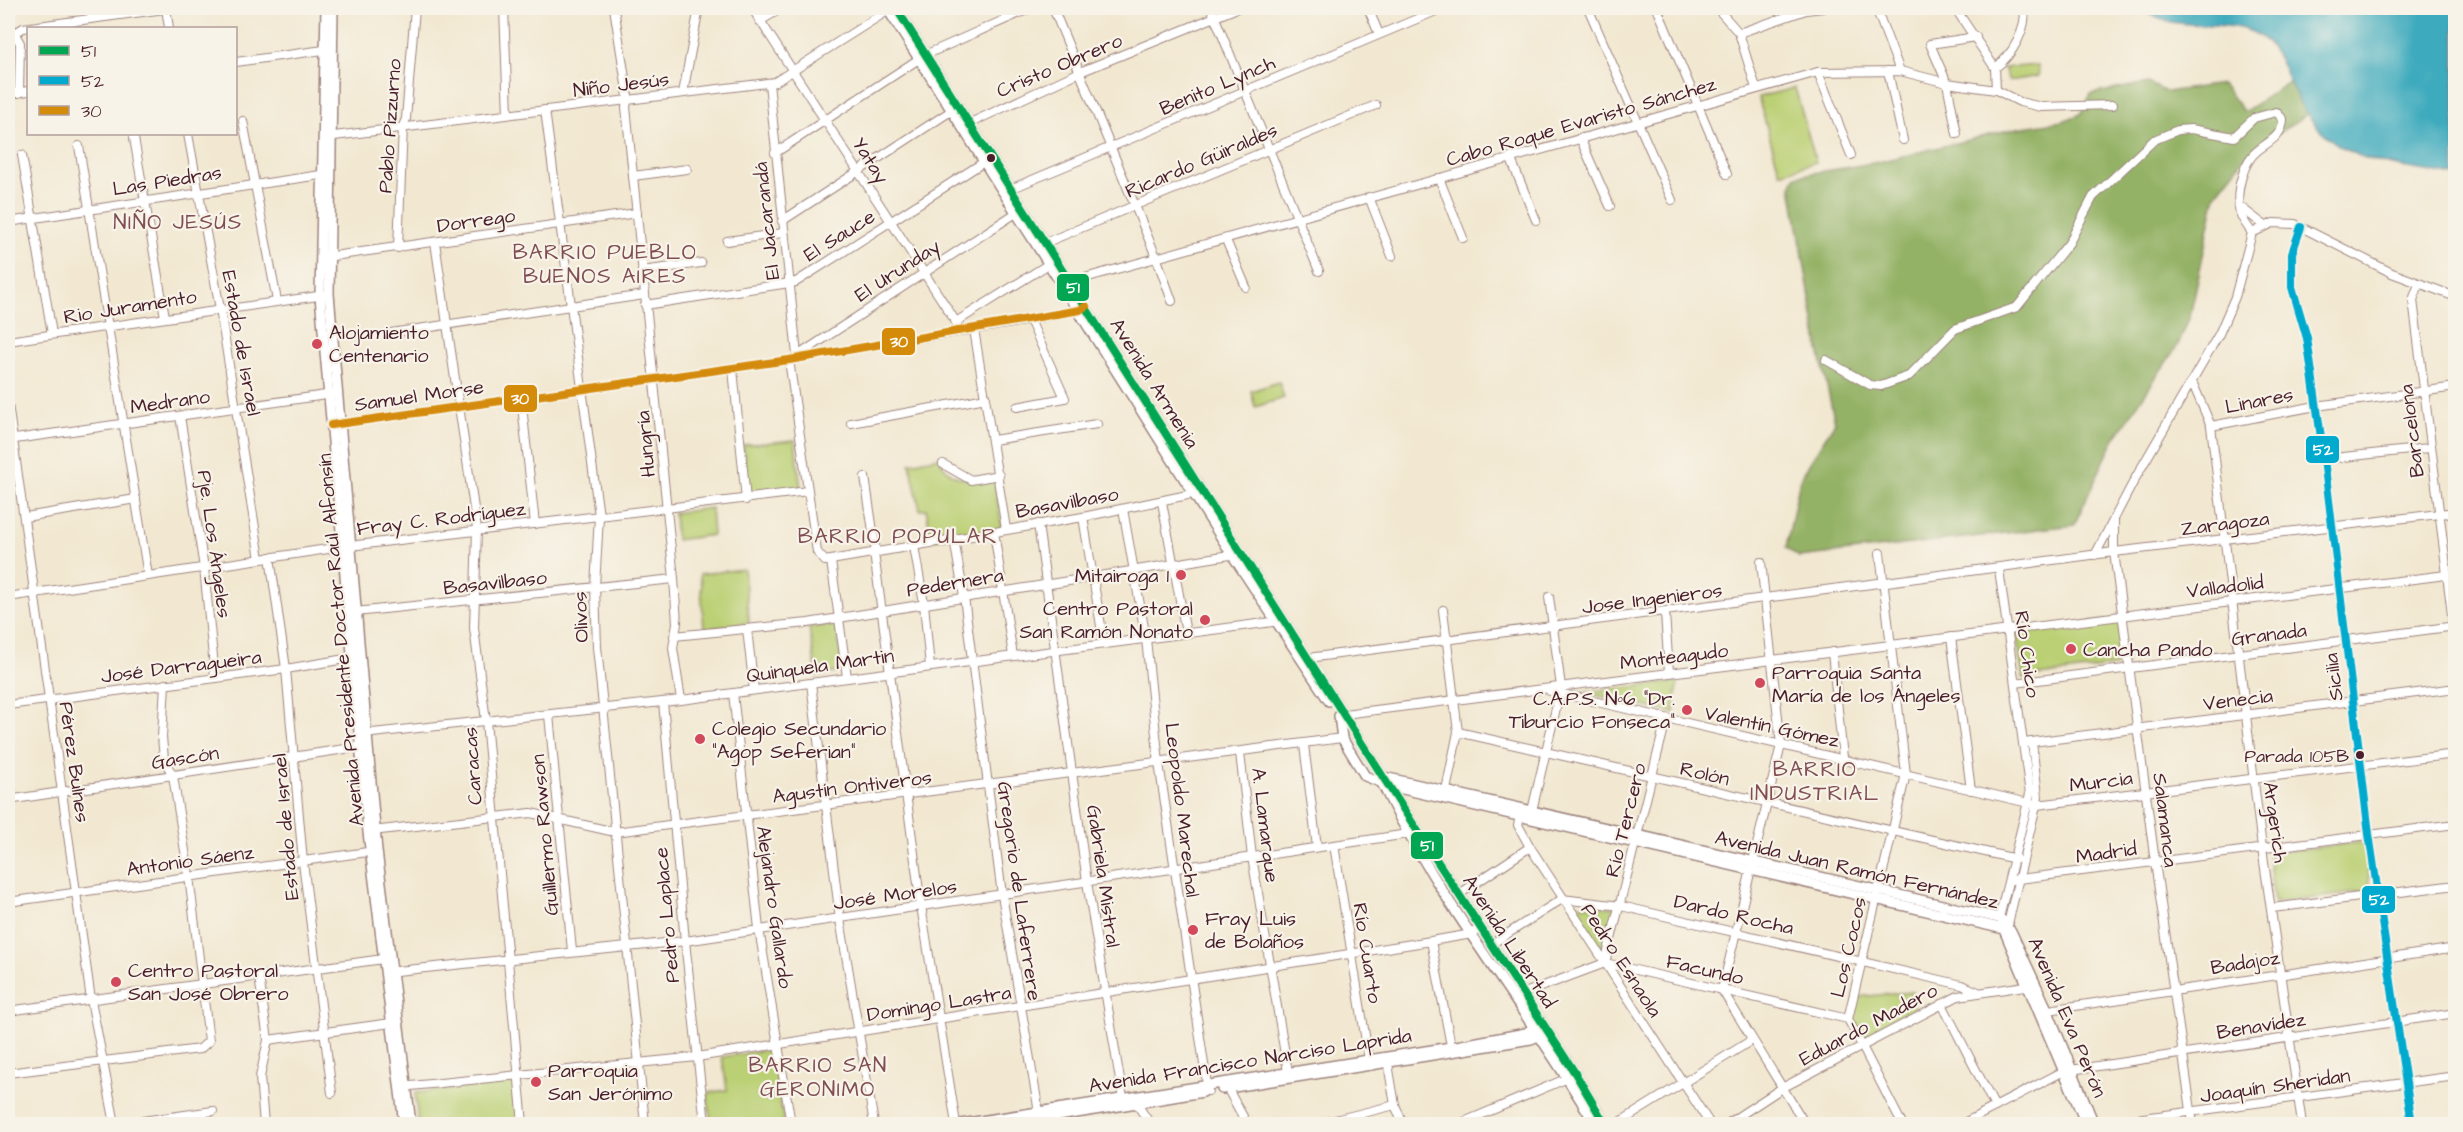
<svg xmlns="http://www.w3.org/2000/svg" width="2463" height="1132" font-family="'Architects Daughter',sans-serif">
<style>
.green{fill:#bbd074;stroke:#827850;stroke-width:1.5}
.forest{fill:#94b266;stroke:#6f6848;stroke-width:1.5}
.water{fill:#3daabd;stroke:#446474;stroke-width:1.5}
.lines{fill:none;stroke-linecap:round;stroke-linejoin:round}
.minor-casing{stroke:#9e847e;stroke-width:10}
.major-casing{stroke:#9e847e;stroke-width:12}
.minor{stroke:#fff;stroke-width:8}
.major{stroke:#fff;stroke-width:9}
.bus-1-casing{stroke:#f7f3e8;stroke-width:12}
.bus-2-casing{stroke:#f7f3e8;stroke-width:12}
.bus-3-casing{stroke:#f7f3e8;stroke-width:12}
.bus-1{stroke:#00a651;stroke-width:8}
.bus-2{stroke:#00a9ce;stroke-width:8}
.bus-3{stroke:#d48b09;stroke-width:8}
.bus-dot{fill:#4a1f2b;stroke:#f7f3e8;stroke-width:2}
.poi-dot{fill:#d1495b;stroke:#f7f3e8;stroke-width:2}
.labels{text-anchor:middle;stroke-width:4.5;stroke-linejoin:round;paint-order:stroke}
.bus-label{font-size:18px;fill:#4a1f2b;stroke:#f7f3e8;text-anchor:end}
.street-label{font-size:20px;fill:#4a1f2b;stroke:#f7f3e8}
.poi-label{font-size:20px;fill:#4a1f2b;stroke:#f7f3e8;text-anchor:start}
.neighbourhood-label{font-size:21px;letter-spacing:1.5px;fill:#804e53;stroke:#f7f3e8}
.line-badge{stroke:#f7f3e8;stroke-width:2}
.badge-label{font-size:16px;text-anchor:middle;font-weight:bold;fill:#fff}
</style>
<rect width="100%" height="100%" fill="#f7f3e8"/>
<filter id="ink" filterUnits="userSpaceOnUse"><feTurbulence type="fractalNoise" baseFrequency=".0167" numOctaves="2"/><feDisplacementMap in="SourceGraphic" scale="12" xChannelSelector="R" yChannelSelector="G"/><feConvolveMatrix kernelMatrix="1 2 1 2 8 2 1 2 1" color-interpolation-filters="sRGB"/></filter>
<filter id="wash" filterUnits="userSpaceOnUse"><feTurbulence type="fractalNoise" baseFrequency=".008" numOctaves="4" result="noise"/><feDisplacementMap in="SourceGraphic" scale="24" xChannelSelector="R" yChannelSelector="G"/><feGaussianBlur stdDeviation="1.35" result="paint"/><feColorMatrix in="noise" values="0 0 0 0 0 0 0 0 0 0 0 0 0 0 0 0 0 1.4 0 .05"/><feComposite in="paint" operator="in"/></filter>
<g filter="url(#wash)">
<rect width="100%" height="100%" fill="#f2e8d1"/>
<g class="green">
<path d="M2038,65L2039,76L2009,81L2004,68Z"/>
<path d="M1795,88L1816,162L1780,173L1758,97Z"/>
<path d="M1279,382L1284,398L1255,407L1251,391Z"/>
<path d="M795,440L801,489L749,495L743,445Z"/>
<path d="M939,457C947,482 973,481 994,478L1002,528L932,540L926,509L920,510L910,463Z"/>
<path d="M711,508L713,535L676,540L674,513Z"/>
<path d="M744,569L749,623L704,629L700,574Z"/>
<path d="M2119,619L2126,665L2023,678L2016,632Z"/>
<path d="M836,624L843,671L817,676L809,628Z"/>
<path d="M1678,682L1674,713L1582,692Z"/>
<path d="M2364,842L2371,891L2274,903L2268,853Z"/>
<path d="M1572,904L1619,908L1605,958Z"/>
<path d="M1912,992L1915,1012L1862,1040L1853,1020L1857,997Z"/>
<path d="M772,1049L784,1124H711L707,1093L727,1090L722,1057Z"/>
<path d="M515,1082L520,1124H418L415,1093Z"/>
</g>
<path class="forest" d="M2289,82L2307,114L2247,155L2216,194L2190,316L2179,343L2114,440L2074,525L1799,557L1786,548L1800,479L1835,422L1819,350L1791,186L1796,176L1879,162L2017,128L2063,121L2081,114L2091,94L2148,83L2166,92L2222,84L2244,112Z"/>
<path class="water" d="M2140,8H2455V176C2383,162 2331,166 2294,92C2285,73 2277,47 2258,35C2225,15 2172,36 2140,8Z"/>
</g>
<g filter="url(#ink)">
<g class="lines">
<defs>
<g id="minor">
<path d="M166,8L169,28"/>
<path d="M504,8L508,114"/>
<path d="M614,8L628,97L626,107L674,579L677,623L673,648L681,700"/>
<path d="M752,8L956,322L958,331"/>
<path d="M1053,8L1157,259L1172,301"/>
<path d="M1211,8L1319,271"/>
<path d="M1368,8L1379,34"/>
<path d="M1588,8L1672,200"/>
<path d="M1657,8L1727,174"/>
<path d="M1717,8L1739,33L1756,88"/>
<path d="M1876,8L1900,71"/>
<path d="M1955,8L1995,68L1996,90"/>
<path d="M8,10V22L20,43L19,93"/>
<path d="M760,21L782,8"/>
<path d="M1739,33L1806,10L1823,8"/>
<path d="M8,38L23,28L172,8"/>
<path d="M236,62L331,49"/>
<path d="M1995,68C2012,56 2028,28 2024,8"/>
<path d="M1888,71L1903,140"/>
<path d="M1818,72L1851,155"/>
<path d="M769,83L797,355"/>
<path d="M683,93L699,8"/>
<path d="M8,94L28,91"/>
<path d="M545,110L599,516L595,587L597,647L645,1124"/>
<path d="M243,121L277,301"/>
<path d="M966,125L1080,72L1237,8"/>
<path d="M188,134L220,309L260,559"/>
<path d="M1957,134L1947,83L1930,44L1976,37"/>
<path d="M326,137L775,82L892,8"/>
<path d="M134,138L165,317"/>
<path d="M1580,138L1610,206"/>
<path d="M79,146L148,576"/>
<path d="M775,153L925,55L1031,8"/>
<path d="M22,155L52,334"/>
<path d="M1510,157L1536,220"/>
<path d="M633,176L687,169"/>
<path d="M1439,178L1463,238"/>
<path d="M1008,190L1443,8"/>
<path d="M1369,197L1392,256"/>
<path d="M2239,206L2264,225"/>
<path d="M782,221L954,109"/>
<path d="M8,222L327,174"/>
<path d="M2301,227L2292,253V287L2307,338L2324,459L2369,834L2412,1124"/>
<path d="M1226,240L1246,287"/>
<path d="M727,241L783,233"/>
<path d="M435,242L477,529L474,628L486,721L523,1124"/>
<path d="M1040,245L1376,105"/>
<path d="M398,248L403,126L406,119L415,8"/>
<path d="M326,257L637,213"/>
<path d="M642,271L701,263"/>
<path d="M1067,283L1818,72L1900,71L1947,83L1996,90L2020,102L2041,107L2113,105"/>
<path d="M2419,284L2413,300L2456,647"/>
<path d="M645,305L796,282L987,160"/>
<path d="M956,322L1052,262"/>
<path d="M974,329L1006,529"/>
<path d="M391,333L644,295"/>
<path d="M8,341L325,295"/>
<path d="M789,360L817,552L825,561L1083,517L1197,493"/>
<path d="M791,360L1019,211"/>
<path d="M1826,360L1870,385L1881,386L1909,376L1955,329L2017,307L2069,243L2093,197L2154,140L2178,130L2191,129L2234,137L2254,118L2276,112L2283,119C2283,136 2268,142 2257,151C2243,162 2236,191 2239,208C2240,218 2247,225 2252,233"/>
<path d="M733,369L746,500"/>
<path d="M2193,384L2211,426L2262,848L2302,1124"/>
<path d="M521,397L535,524"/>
<path d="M8,404L91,1000L115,1124"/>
<path d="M1017,407L1065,398L1030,320"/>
<path d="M180,416L204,568L215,677"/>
<path d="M851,423L986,398"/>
<path d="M336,424L789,360L1030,320L1082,309"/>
<path d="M2211,426L2316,406L2456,387"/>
<path d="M8,440L333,394"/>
<path d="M993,440L1097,424"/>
<path d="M2324,459L2429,448"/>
<path d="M943,464L971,480L999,475"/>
<path d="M865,477L876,552"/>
<path d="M1162,502L1186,633"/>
<path d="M1123,509L1146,639L1159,763L1208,1091"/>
<path d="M25,517L136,499"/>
<path d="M1083,517L1104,644"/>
<path d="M2114,518V552L2155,862L2193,1124"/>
<path d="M1038,524L1087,882L1124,1104"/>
<path d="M994,532L1013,656"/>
<path d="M954,539L964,597L1002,895L1041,1124"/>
<path d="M914,546L924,604L930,667"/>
<path d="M874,553L921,906L956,1124"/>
<path d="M1880,553L1906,774L1848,1019L1902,1124"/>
<path d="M2095,555L2136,477L2219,334L2235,297L2252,233L2273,223L2295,224L2392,273L2456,297"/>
<path d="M270,557L286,669L303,862L332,1093"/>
<path d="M831,561L847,677"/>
<path d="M1761,562L1781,745L1722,990L1805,1124"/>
<path d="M8,597L341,547L808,491"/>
<path d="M1443,610L1458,732L1445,795"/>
<path d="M355,612L674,579"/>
<path d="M1665,613L1669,673"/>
<path d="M747,629L754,690"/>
<path d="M674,636L808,623L1236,554"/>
<path d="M1951,637L1971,790"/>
<path d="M1832,652L1843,758"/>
<path d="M1308,658L2114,552L2456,512"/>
<path d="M811,683L840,919L874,1124"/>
<path d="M2015,683L2456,626"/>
<path d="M1550,691L2037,805L2456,754"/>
<path d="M733,693L759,929L791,1124"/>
<path d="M663,702L685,941L705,1124"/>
<path d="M8,705L286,669L357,657"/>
<path d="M1344,714L2446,575"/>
<path d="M549,715L572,951"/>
<path d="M1458,732L2016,859"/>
<path d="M363,734L681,700L1280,621"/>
<path d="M2024,743L2456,688"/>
<path d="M1304,745L1317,847"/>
<path d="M1240,753L1252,857L1289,1078"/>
<path d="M8,800L365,746"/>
<path d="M1521,812L1518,825L1530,847L1710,1124"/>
<path d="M1531,815L1561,687L1549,597"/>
<path d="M372,831L531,813L615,832L1342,738"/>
<path d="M1334,845L1370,1066"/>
<path d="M2011,880L2456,824"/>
<path d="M1458,895L1530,847"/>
<path d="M8,902L375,851"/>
<path d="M2272,908L2456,885"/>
<path d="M1999,918L2030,794L1999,569"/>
<path d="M2008,924L2038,797L2032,742"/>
<path d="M1431,941L1452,1051"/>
<path d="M1490,945L1562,899L1621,906L1962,985L1978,992"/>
<path d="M1605,963L1666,720"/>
<path d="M387,972L685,941L1408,834"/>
<path d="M259,976L268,1040L260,1077L264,1124"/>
<path d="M1522,994L1605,963L1848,1019"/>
<path d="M1942,1004L1995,1107"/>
<path d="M8,1011L383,959"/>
<path d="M2042,1011L2456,948"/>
<path d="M268,1040L391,1023"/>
<path d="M1387,1058L1395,1105L1403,1124"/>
<path d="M8,1073L200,1049L209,1041L189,876L173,776L164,759L162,737L165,684"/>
<path d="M1225,1084L1247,1124"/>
<path d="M401,1087L697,1057L1431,941L1472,934L1479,928"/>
<path d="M1137,1104L1150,1124"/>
<path d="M121,1124L213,1111"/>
<path d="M1319,1124L1395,1105"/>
<path d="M1459,1124L1568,1078"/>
<path d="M1617,1124L1752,1040"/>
<path d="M1727,1124L1782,1088L1958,996L2032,985"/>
<path d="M1962,1124L2064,1071L2456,1013"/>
<path d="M2099,1124L2456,1076"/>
</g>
<g id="major">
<path d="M326,8L320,296L368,832L404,1124"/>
<path d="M333,8L329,294L377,851L411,1124"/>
<path d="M887,8L1233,556L1329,701"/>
<path d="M896,8L1404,810L1575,1073L1605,1124"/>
<path d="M1339,716L1342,738L1365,776L1390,786L2004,929"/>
<path d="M1384,777L1999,918L2008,924"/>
<path d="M1382,783C1440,904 1528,1009 1595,1124"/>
<path d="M2002,925L2086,1124"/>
<path d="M2011,931L2047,1009L2094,1124"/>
<path d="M1222,1089L1531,1039L1545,1033"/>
<path d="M961,1124L1451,1047L1526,1033L1539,1024"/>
<path d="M1010,1124L1203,1092"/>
</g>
</defs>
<use href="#minor" class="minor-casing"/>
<use href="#major" class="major-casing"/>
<use href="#minor" class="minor"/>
<use href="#major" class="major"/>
<defs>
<path id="bus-1" d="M896,8L1404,810L1575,1073L1605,1124"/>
<path id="bus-2" d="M2301,227L2292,253V287L2307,338L2324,459L2369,834L2412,1124"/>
<path id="bus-3" d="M331,425L789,360L1080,310L1086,306"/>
</defs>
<use href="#bus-1" class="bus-1-casing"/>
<use href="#bus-2" class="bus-2-casing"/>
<use href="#bus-3" class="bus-3-casing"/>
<use href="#bus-1" class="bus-1"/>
<use href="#bus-2" class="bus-2"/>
<use href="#bus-3" class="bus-3"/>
</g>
</g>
<g class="bus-dot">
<circle cx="991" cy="158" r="5"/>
<circle cx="2360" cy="755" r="5"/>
</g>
<g class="poi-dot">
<circle cx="317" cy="344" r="6"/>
<circle cx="1181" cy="575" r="6"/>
<circle cx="1205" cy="620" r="6"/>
<circle cx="2071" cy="649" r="6"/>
<circle cx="1760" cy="683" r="6"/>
<circle cx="1687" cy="710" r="6"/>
<circle cx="700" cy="739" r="6"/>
<circle cx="1193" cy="930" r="6"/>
<circle cx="116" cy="982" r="6"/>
<circle cx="536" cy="1082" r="6"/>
</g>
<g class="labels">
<g class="bus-label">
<text x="2349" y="762">Parada 105B</text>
</g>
<g class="street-label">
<text transform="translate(1059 65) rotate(-23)" y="7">Cristo Obrero</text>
<text transform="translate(621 84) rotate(-7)" y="7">Niño Jesús</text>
<text transform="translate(1217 85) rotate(-23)" y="7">Benito Lynch</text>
<text transform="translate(1581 121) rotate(-16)" y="7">Cabo Roque Evaristo Sánchez</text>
<text transform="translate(389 126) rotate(-86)" y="7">Pablo Pizzurno</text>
<text transform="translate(871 160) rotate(58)" y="7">Yatay</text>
<text transform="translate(1201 160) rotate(-23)" y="7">Ricardo Güiraldes</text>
<text transform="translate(167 180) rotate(-9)" y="7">Las Piedras</text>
<text transform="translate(476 220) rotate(-8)" y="7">Dorrego</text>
<text transform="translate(766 221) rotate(-96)" y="7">El Jacarandá</text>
<text transform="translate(839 235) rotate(-32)" y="7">El Sauce</text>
<text transform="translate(897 270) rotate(-33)" y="7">El Urunday</text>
<text transform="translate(130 306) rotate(-9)" y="7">Rio Juramento</text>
<text transform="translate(242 343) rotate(80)" y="7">Estado de Israel</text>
<text transform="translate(1155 383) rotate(58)" y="7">Avenida Armenia</text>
<text transform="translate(419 395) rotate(-8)" y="7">Samuel Morse</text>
<text transform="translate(2259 400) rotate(-11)" y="7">Linares</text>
<text transform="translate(170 401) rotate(-8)" y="7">Medrano</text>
<text transform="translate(2411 431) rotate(-97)" y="7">Barcelona</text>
<text transform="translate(645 444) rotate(-95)" y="7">Hungría</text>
<text transform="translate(1067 502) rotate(-10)" y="7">Basavilbaso</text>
<text transform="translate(441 518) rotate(-7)" y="7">Fray C. Rodríguez</text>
<text transform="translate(2225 523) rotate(-7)" y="7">Zaragoza</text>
<text transform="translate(215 544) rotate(82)" y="7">Pje. Los Ángeles</text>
<text transform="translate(495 582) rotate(-6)" y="7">Basavilbaso</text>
<text transform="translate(955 582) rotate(-9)" y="7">Pedernera</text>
<text transform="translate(2225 586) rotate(-7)" y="7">Valladolid</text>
<text transform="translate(1652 598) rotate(-7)" y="7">Jose Ingenieros</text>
<text transform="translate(580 617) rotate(-92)" y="7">Olivos</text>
<text transform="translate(2269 634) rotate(-7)" y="7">Granada</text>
<text transform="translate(340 640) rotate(-95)" y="7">Avenida Presidente Doctor Raúl Alfonsín</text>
<text transform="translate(2028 654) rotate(82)" y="7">Río Chico</text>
<text transform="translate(1674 656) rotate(-7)" y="7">Monteagudo</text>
<text transform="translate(820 665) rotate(-8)" y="7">Quinquela Martin</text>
<text transform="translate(181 666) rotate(-7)" y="7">José Darragueira</text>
<text transform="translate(2333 677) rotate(-97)" y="7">Sicilia</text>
<text transform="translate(2238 699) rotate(-7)" y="7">Venecia</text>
<text transform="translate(1772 726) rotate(12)" y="7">Valentín Gómez</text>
<text transform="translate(185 757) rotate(-9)" y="7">Gascón</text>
<text transform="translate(75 762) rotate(82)" y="7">Pérez Bulnes</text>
<text transform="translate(472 766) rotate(-94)" y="7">Caracas</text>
<text transform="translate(1705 773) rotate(13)" y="7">Rolón</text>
<text transform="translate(2101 781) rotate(-7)" y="7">Murcia</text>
<text transform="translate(852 786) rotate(-7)" y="7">Agustín Ontiveros</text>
<text transform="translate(1183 810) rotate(83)" y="7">Leopoldo Marechal</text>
<text transform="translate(1625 820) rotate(-76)" y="7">Río Tercero</text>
<text transform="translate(2166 820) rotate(83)" y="7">Salamanca</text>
<text transform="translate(2276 822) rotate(82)" y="7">Argerich</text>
<text transform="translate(1266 825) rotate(83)" y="7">A. Lamarque</text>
<text transform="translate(285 827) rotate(-95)" y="7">Estado de Israel</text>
<text transform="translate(544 835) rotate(-95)" y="7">Guillermo Rawson</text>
<text transform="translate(2106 852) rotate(-8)" y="7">Madrid</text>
<text transform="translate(190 860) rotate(-8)" y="7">Antonio Sáenz</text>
<text transform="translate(1857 869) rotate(13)" y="7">Avenida Juan Ramón Fernández</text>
<text transform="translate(1104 876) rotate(82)" y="7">Gabriela Mistral</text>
<text transform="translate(1020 891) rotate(82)" y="7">Gregorio de Laferrere</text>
<text transform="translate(895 894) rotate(-8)" y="7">José Morelos</text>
<text transform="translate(775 907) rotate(82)" y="7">Alejandro Gallardo</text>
<text transform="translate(1734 914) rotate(13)" y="7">Dardo Rocha</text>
<text transform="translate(666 915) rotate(-95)" y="7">Pedro Laplace</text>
<text transform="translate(1510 941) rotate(57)" y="7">Avenida Libertad</text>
<text transform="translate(1848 947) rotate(-77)" y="7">Los Cocos</text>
<text transform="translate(1368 953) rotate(81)" y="7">Río Cuarto</text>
<text transform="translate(1622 960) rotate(57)" y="7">Pedro Esnaola</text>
<text transform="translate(2245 962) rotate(-9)" y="7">Badajoz</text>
<text transform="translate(1705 969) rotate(13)" y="7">Facundo</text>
<text transform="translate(939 1003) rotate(-9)" y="7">Domingo Lastra</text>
<text transform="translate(2068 1017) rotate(67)" y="7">Avenida Eva Perón</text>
<text transform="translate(1868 1024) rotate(-28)" y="7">Eduardo Madero</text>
<text transform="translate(2261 1025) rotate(-9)" y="7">Benavídez</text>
<text transform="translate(1250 1060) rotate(-9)" y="7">Avenida Francisco Narciso Laprida</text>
<text transform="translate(2275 1085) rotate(-8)" y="7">Joaquín Sheridan</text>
</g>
<g class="poi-label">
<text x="329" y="339">Alojamiento<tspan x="329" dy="23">Centenario</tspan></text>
<text x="1169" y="582" text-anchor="end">Mitairoga 1</text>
<text x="1193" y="615" text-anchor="end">Centro Pastoral<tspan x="1193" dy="23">San Ramón Nonato</tspan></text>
<text x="2083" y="656">Cancha Pando</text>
<text x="1772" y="679">Parroquia Santa<tspan x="1772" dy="23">María de los Ángeles</tspan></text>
<text x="1675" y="705" text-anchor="end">C.A.P.S. Nº6 "Dr.<tspan x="1675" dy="23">Tiburcio Fonseca"</tspan></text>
<text x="712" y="735">Colegio Secundario<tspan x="712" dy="23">"Agop Seferian"</tspan></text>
<text x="1205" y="925">Fray Luis<tspan x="1205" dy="23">de Bolaños</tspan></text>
<text x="128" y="977">Centro Pastoral<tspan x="128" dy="23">San José Obrero</tspan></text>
<text x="548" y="1077">Parroquia<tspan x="548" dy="23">San Jerónimo</tspan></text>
</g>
<g class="neighbourhood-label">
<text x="178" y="229">NIÑO JESÚS</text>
<text x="605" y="259">BARRIO PUEBLO<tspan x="605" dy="24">BUENOS AIRES</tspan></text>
<text x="898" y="543">BARRIO POPULAR</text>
<text x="1815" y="776">BARRIO<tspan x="1815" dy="24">INDUSTRIAL</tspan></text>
<text x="818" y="1072">BARRIO SAN<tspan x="818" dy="24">GERONIMO</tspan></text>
</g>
</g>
<g class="line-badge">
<rect x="1056" y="273" width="34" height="29" rx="6" fill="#00a651"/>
<rect x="881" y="327" width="35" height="29" rx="6" fill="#d48b09"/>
<rect x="503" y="384" width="35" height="29" rx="6" fill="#d48b09"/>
<rect x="2305" y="435" width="35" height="29" rx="6" fill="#00a9ce"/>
<rect x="1410" y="831" width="34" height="29" rx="6" fill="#00a651"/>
<rect x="2361" y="885" width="35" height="29" rx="6" fill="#00a9ce"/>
</g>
<g class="badge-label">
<text x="1073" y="293">51</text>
<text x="899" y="347">30</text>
<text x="520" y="404">30</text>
<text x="2323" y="455">52</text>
<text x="1427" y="851">51</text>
<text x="2379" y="905">52</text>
</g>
<rect width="2463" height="1132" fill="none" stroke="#f7f3e8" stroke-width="30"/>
<rect x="27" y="27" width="210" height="108" fill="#f7f3e8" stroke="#b29e9c" stroke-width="1.5"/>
<rect x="39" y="46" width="30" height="9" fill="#00a651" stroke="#b29e9c" stroke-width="1.5"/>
<text x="81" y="57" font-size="18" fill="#4a1f2b">51</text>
<rect x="39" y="76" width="30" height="9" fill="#00a9ce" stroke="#b29e9c" stroke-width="1.5"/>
<text x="81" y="87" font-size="18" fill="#4a1f2b">52</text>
<rect x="39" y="106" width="30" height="9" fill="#d48b09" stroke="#b29e9c" stroke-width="1.5"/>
<text x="81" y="117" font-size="18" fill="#4a1f2b">30</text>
</svg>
